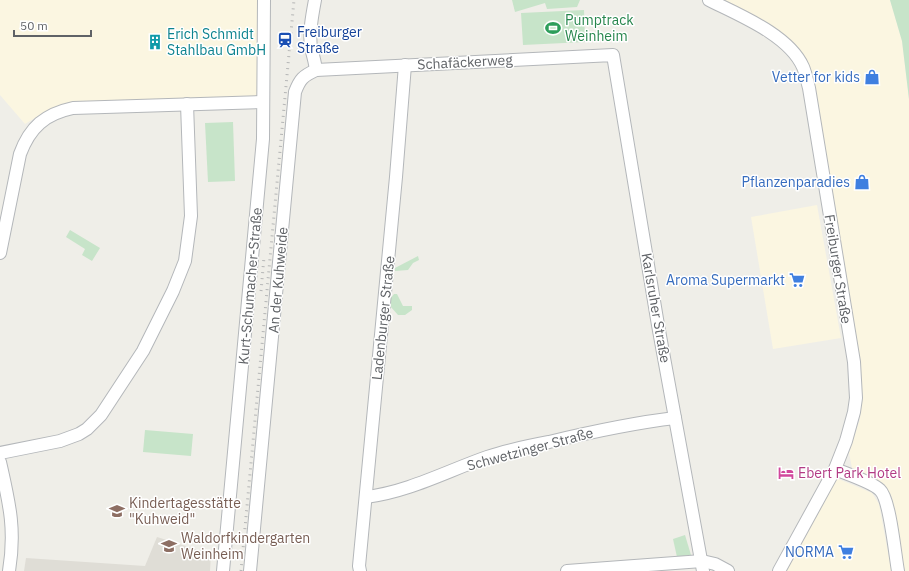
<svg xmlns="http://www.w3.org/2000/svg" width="909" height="571" font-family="'IBM Plex Sans',sans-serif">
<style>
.commercial{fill:#fbf6e1}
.education{fill:#dfddd6}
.green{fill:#c7e4c9}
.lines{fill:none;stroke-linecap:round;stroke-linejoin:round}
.street-casing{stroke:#b4b7ba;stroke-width:14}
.street{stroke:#fff;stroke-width:12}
.rail{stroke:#b5b6b6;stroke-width:3;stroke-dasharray:1 5;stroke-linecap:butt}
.labels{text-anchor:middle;stroke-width:3;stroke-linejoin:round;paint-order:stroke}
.leisure-label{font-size:14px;fill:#27864d;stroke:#fff;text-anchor:start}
.transit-label{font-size:14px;fill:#164399;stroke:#fff;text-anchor:start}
.culture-label{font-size:14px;fill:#0d838f;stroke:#fff;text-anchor:start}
.street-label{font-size:14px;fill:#5f6266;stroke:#fff}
.shop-label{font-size:14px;fill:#366cbe;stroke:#fff;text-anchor:end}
.hotel-label{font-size:14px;fill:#b23c85;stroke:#fff;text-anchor:start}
.education-label{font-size:14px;fill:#785e54;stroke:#fff;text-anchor:start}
</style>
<rect width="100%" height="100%" fill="#efeee8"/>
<g class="commercial">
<path d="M0,0H258L257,96L63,108L48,110L25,124L0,95Z"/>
<path d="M718,0H890L902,41L909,99V571H786L836,478L872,493L879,504L889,558L901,555L892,497L882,483L852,468L849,453L860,419L862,389L860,364L807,66Z"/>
<path d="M817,205L841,338L773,349L751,217Z"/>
</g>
<path class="education" d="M157,537L211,554L210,571H24L26,558L145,566Z"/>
<g class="green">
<path d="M512,0H580L577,7L547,9L545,3L515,12Z"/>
<path d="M890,0H909V99L902,41Z"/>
<path d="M584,10L585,42L523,45L521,13Z"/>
<path d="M233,122L235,181L208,182L205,123Z"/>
<path d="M70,230L100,248L92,261L82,255L85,249L66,237Z"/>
<path d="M418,256L419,260L413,263L408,270L395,271V268Z"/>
<path d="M394,294H397L403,306H412V310L405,315H398L390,306L389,300Z"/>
<path d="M145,430L193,434L191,456L143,452Z"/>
<path d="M685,535L691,555L677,557L673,539Z"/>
</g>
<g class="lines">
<defs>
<g id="street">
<path d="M315,0C312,16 309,32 311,48C313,55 315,62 316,70"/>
<path d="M709,0C739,15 789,35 803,67C806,74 807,81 809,88L854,362L856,398L854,412L846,441L835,469L779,571"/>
<path d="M0,253L20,154C30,127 45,114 73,108L263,102"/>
<path d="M0,453L60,441L79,434L87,429L101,415L143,351L173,291L185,261L191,216L187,104"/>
<path d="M0,462C9,502 16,529 9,571"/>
<path d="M835,469C847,474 872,482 880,490C890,499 895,555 898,571"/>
<path d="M366,497C408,492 447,471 487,457C507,450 528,446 549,442C591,432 632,423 675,418"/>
<path d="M223,571L263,139L264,0"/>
<path d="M250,571L295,92C300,79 303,76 316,70L613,55L658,325L703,571"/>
<path d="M360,571L359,566L396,177L405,65"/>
<path d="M567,571L702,561L715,564L728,571"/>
</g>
</defs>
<use href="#street" class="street-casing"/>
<use href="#street" class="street"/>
<g class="rail">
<path d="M261,291L264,257"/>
<path d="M241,571L294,0"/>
</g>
</g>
<defs>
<symbol id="stadium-bare" viewBox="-9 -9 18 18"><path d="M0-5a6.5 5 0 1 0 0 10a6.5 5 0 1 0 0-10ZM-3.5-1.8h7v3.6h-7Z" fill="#2e9e5b" stroke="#fff" stroke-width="2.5" paint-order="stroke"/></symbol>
<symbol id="station-bare" viewBox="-9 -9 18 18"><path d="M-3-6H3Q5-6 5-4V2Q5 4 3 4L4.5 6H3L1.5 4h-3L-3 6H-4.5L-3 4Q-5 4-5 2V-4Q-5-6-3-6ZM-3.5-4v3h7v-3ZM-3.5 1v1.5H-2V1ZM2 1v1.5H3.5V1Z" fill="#1a4fb4" stroke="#fff" stroke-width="2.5" paint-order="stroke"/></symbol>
<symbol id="building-bare" viewBox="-9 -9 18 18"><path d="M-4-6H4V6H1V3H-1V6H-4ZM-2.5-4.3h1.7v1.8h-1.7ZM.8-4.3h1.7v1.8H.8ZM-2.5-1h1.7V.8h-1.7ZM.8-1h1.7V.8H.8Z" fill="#0f9aa8" stroke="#fff" stroke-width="2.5" paint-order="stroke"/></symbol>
<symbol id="shop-bare" viewBox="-9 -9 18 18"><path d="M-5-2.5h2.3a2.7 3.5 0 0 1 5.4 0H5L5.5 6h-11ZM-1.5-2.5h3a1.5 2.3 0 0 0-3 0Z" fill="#3f7fe0" stroke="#fff" stroke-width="2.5" paint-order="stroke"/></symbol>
<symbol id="supermarket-bare" viewBox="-9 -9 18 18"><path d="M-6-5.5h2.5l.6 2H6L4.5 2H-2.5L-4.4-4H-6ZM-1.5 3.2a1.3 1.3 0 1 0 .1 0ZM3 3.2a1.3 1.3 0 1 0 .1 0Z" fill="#3f7fe0" stroke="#fff" stroke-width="2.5" paint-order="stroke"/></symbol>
<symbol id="hotel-bare" viewBox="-9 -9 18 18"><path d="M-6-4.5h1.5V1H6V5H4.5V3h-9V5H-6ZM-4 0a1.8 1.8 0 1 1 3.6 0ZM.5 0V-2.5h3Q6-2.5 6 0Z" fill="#d1479c" stroke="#fff" stroke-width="2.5" paint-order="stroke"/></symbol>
<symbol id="school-bare" viewBox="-9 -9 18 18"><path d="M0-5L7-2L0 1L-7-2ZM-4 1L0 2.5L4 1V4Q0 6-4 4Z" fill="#8d6e63" stroke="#fff" stroke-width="2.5" paint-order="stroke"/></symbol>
</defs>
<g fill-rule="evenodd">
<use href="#stadium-bare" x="542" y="17" width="22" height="22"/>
<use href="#station-bare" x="274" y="29" width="22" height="22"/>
<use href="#building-bare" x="144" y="31" width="22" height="22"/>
<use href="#shop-bare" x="861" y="66" width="22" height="22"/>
<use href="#shop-bare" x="851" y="171" width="22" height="22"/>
<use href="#supermarket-bare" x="786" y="269" width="22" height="22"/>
<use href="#hotel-bare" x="775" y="462" width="22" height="22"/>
<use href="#school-bare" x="106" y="500" width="22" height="22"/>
<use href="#school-bare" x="158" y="535" width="22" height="22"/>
<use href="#supermarket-bare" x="835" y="541" width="22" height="22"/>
</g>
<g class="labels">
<g class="leisure-label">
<text x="565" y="25">Pumptrack<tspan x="565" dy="16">Weinheim</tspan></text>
</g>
<g class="transit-label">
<text x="297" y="37">Freiburger<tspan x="297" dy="16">Straße</tspan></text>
</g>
<g class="culture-label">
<text x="167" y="39">Erich Schmidt<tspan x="167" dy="16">Stahlbau GmbH</tspan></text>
</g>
<g class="street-label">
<text transform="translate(465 62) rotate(-3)" y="5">Schafäckerweg</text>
<text transform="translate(838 269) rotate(81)" y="5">Freiburger Straße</text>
<text transform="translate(278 280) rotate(-85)" y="5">An der Kuhweide</text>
<text transform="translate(250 286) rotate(-85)" y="5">Kurt-Schumacher-Straße</text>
<text transform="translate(656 308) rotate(80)" y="5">Karlsruher Straße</text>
<text transform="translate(383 318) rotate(-84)" y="5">Ladenburger Straße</text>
<text transform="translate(530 449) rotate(-15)" y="5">Schwetzinger Straße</text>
</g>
<g class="shop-label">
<text x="860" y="82">Vetter for kids</text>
<text x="850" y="187">Pflanzenparadies</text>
<text x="785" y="285">Aroma Supermarkt</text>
<text x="834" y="557">NORMA</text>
</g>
<g class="hotel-label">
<text x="798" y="478">Ebert Park Hotel</text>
</g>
<g class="education-label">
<text x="129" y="508">Kindertagesstätte<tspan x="129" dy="16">"Kuhweid"</tspan></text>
<text x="181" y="543">Waldorfkindergarten<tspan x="181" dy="16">Weinheim</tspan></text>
</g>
</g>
<path d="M14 30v6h77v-6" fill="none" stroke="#5f6266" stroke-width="2"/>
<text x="20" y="30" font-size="12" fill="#5f6266" stroke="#ffffff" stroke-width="3" paint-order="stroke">50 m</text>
</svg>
